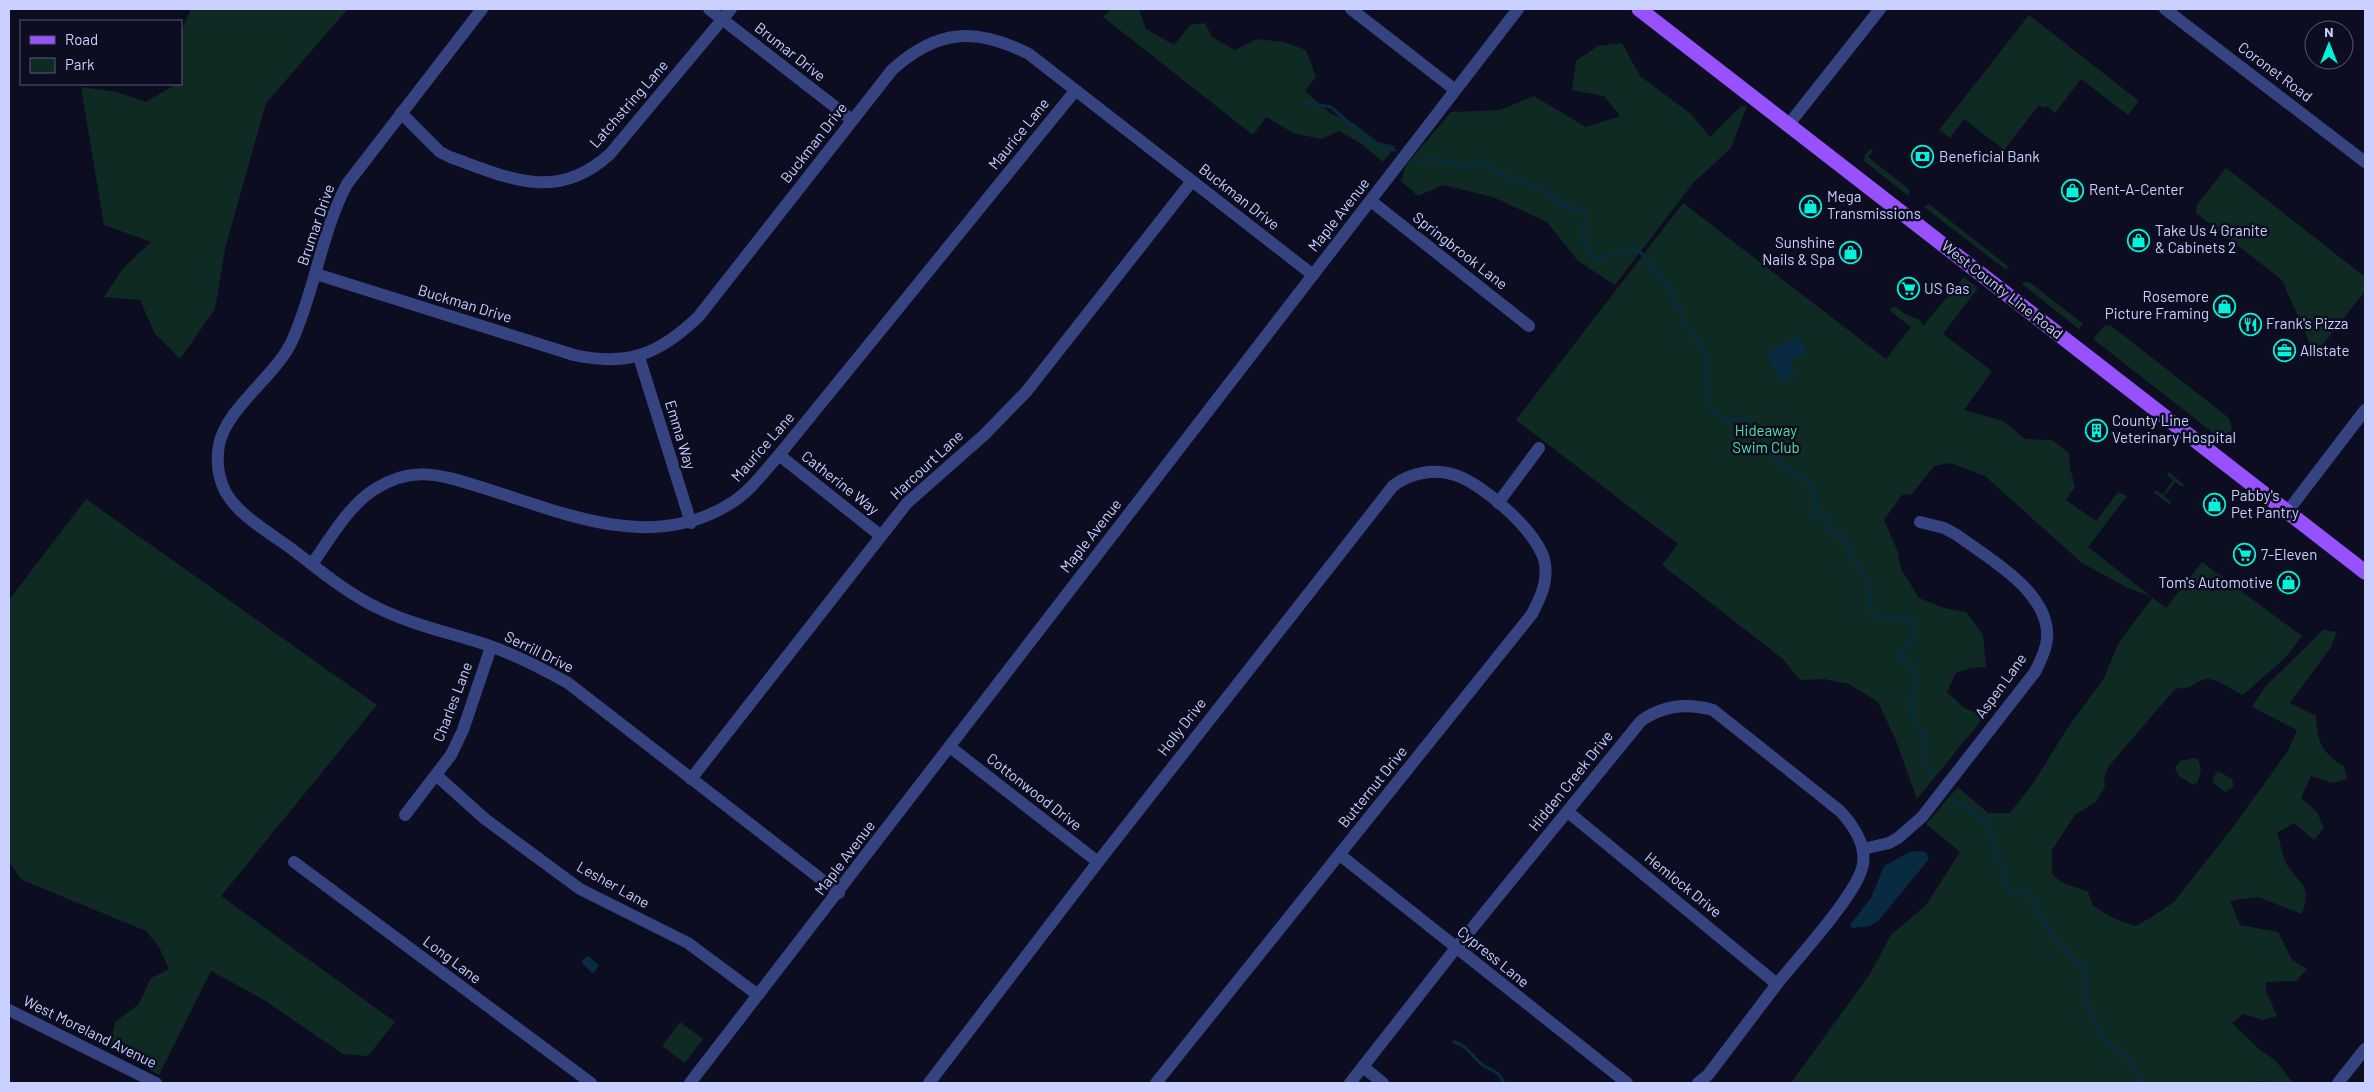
<svg xmlns="http://www.w3.org/2000/svg" width="2374" height="1092" font-family="Barlow,sans-serif">
<style>
.green{fill:#0f2a23}
.water{fill:#092b41}
.lines{fill:none;stroke-linecap:round;stroke-linejoin:round}
.stream{stroke:#092b41;stroke-width:3}
.minor{stroke:#354380;stroke-width:12}
.major{stroke:#9851ff;stroke-width:15}
.labels{text-anchor:middle;stroke-width:5;stroke-linejoin:round;paint-order:stroke}
.street-label{font-size:15px;fill:#cad0ff;stroke:#0c0d20}
.poi-label{font-size:15px;fill:#cad0ff;stroke:#0c0d20;text-anchor:start}
.park-label{font-size:15px;fill:#53e29f;stroke:#0c0d20}
</style>
<rect width="100%" height="100%" fill="#0c0d20"/>
<g class="green">
<path d="M191,9H348L266,103L225,249L215,309L180,359L155,334L140,300L104,297L124,267L151,242L104,225L81,87L116,92L146,102L176,84H181V31Z"/>
<path d="M1111,9H1139L1146,29L1174,45L1190,25L1205,23L1212,37L1235,50L1257,39L1284,42L1306,50L1316,77L1305,91L1330,113L1355,124L1378,142L1395,146L1383,162L1360,143L1339,131L1321,139L1293,133L1266,117L1253,135L1103,17Z"/>
<path d="M2029,15L2139,101L2128,115L2081,79L2055,113L2046,106L2044,108L2039,105L2004,150L1964,119L1950,138L1939,130Z"/>
<path d="M1622,43L1640,76L1691,114L1710,137L1741,106H1747L1731,148L1693,183L1615,285L1578,261L1547,222L1493,197L1443,185L1418,196L1401,181L1406,165L1451,112L1500,110L1534,96L1586,127L1620,116L1604,96L1572,90L1576,61L1598,46Z"/>
<path d="M1871,149L1873,150L1868,157L1910,190L1908,196L1864,161L1865,155Z"/>
<path d="M2226,168L2365,277V291L2315,355L2282,280L2196,213L2197,205Z"/>
<path d="M1683,203L1886,359L1911,327L1889,310L1895,306L1905,314L1920,320L1923,326L1964,277L1978,288L1943,334L1992,371L1964,410L2003,421L2025,439L2052,440L2069,453L2070,468L2075,487L2066,500L2096,521L2118,492L2127,496L2088,547L2166,608L2202,562L2302,636L2286,657L2243,695C2234,691 2217,678 2206,679C2194,681 2192,691 2176,688L2109,766L2104,778L2105,786L2096,802L2075,815L2052,850V874C2067,888 2071,884 2088,892L2093,906L2113,918L2135,926L2152,917L2174,902L2233,827L2288,751L2297,730L2252,707L2264,688L2323,630L2337,632L2331,647L2290,703L2316,716C2317,742 2322,753 2344,766L2347,779L2333,783L2311,776L2301,798L2317,812L2324,828L2314,840L2294,823L2277,833C2280,842 2282,854 2286,863C2300,887 2312,882 2302,914L2258,897L2230,901L2240,925L2278,932L2292,960L2307,969L2296,981L2266,982V991L2277,1016L2263,1020L2243,1014L2232,1023L2259,1049L2276,1061L2293,1083L2255,1081L2253,1083H1791L1870,974L1891,935L1926,905L1960,852L1926,824L1958,787L1988,813H2010L2034,782L2067,729L2104,678L2119,642L2153,597L2128,588L2082,563L1985,476L1950,463L1934,466L1912,494L1902,495L1884,520L1898,552L1901,569L1919,598L1944,608L1966,612L1983,635L1986,667L1970,668L1956,673L1947,692L1963,707L1984,717L1917,799L1895,738L1878,702L1849,684L1824,679L1800,680L1783,659L1662,565L1678,544L1516,420Z"/>
<path d="M1929,204L2009,267L2006,270L1924,207Z"/>
<path d="M2024,282L2031,283L2083,324L2079,329L2022,284Z"/>
<path d="M2110,325L2229,418L2232,428L2225,442L2093,339L2104,326Z"/>
<path d="M2169,472L2184,485L2183,487L2175,482L2164,496L2171,502L2169,504L2153,492L2156,490L2163,495L2173,480L2167,475Z"/>
<path d="M86,499L377,705L221,896L395,1022L368,1056L343,1054L264,1000L211,971L159,1075L110,1047L115,1022L139,1004L151,978L169,969L159,947L146,931L22,880L9,862V600Z"/>
<path d="M2194,758L2198,759L2201,769L2198,782L2193,785L2178,775L2175,768L2180,761Z"/>
<path d="M2218,771L2232,779L2234,787L2225,792L2213,782V777Z"/>
<path d="M680,1022L703,1039L685,1063L662,1046Z"/>
</g>
<g class="water">
<path d="M1798,336L1806,352L1789,362L1796,374L1782,382L1766,353Z"/>
<path d="M1920,851L1926,853L1929,859L1879,920L1870,926L1852,928L1850,925L1871,898L1884,866L1910,852Z"/>
<path d="M588,956L599,965L595,972L592,973L582,963L583,959Z"/>
</g>
<g class="lines">
<g class="stream">
<path d="M1303,102L1331,107L1371,142L1383,148L1395,150"/>
<path d="M1415,162L1434,159L1471,168L1478,162L1485,161L1494,171L1551,194L1560,205L1581,211L1586,216C1583,232 1579,250 1597,259L1625,250H1638C1645,256 1648,263 1654,269C1665,282 1672,285 1674,303L1680,309L1684,325L1700,343L1705,356L1708,399L1713,412L1729,421C1765,409 1760,448 1779,462C1801,478 1820,482 1815,514L1828,520L1832,535L1847,537L1849,554L1871,584C1872,591 1869,598 1869,605C1870,622 1896,618 1908,618L1913,622C1918,645 1904,641 1899,657L1901,661L1910,663C1916,676 1919,687 1911,700C1912,715 1917,728 1927,739C1919,753 1925,763 1931,776"/>
<path d="M1955,800L1988,824L2009,891H2021L2031,897L2049,932L2085,970L2088,978L2084,993L2092,1018L2104,1039L2131,1061L2142,1083"/>
<path d="M1454,1042C1469,1046 1473,1059 1484,1066C1494,1071 1499,1072 1504,1083"/>
</g>
<g class="minor">
<path d="M482,9L347,184C321,233 315,291 292,341C276,376 226,408 219,445C216,462 218,478 226,493C240,516 267,531 289,547C316,567 345,592 376,607C411,625 452,633 490,646C518,656 543,669 568,683L839,893"/>
<path d="M709,9L852,120"/>
<path d="M1351,9L1454,89"/>
<path d="M2165,9L2365,162"/>
<path d="M401,113L440,152L450,157C509,178 556,203 610,154L731,9"/>
<path d="M1789,124L1880,9"/>
<path d="M1371,201L1529,326"/>
<path d="M316,274L574,355C628,367 660,354 699,316L892,70C937,29 975,27 1029,54L1313,275"/>
<path d="M639,357L691,523"/>
<path d="M779,455L881,536"/>
<path d="M1498,503L1539,448"/>
<path d="M2287,512L2365,410"/>
<path d="M312,564C330,539 348,506 375,489C412,466 438,474 477,486C557,510 648,554 728,505C749,493 763,473 779,455L1075,91"/>
<path d="M950,747L1098,862"/>
<path d="M436,775L485,819L580,889L688,943L758,995"/>
<path d="M691,779L907,503L984,435L1026,392L1192,181"/>
<path d="M1568,812L1777,984"/>
<path d="M405,815L451,755L463,730L491,647"/>
<path d="M1863,849L1889,843L1898,838L1922,817L2035,672C2040,662 2046,651 2047,639C2051,592 1989,559 1957,535L1944,528L1920,522"/>
<path d="M1340,855L1627,1083"/>
<path d="M294,862L591,1083"/>
<path d="M9,1010L156,1083"/>
<path d="M1363,1067L1383,1083"/>
<path d="M690,1083L1518,9"/>
<path d="M929,1083L1098,862L1393,486C1409,473 1435,468 1455,475C1482,483 1541,534 1545,564C1548,583 1540,598 1532,614L1156,1083"/>
<path d="M1350,1083L1456,948L1641,721C1663,705 1688,703 1713,710L1840,811C1853,825 1866,844 1863,864C1859,892 1797,959 1777,984C1754,1014 1731,1045 1708,1075L1698,1083"/>
<path d="M2338,1083L2365,1049"/>
</g>
<path class="major" d="M1639,9L2365,572"/>
</g>
<defs>
<symbol id="bank-ring" viewBox="-11 -11 22 22"><circle r="9.5" fill="#0c0d20" stroke="#00f5d8" stroke-width="1.5"/><path d="M-6-4H6V4H-6ZM0-2.3a2.3 2.3 0 1 0 0 4.6a2.3 2.3 0 1 0 0-4.6Z" fill="#00f5d8"/></symbol>
<symbol id="shop-ring" viewBox="-11 -11 22 22"><circle r="9.5" fill="#0c0d20" stroke="#00f5d8" stroke-width="1.5"/><path d="M-5-2.5h2.3a2.7 3.5 0 0 1 5.4 0H5L5.5 6h-11ZM-1.5-2.5h3a1.5 2.3 0 0 0-3 0Z" fill="#00f5d8"/></symbol>
<symbol id="supermarket-ring" viewBox="-11 -11 22 22"><circle r="9.5" fill="#0c0d20" stroke="#00f5d8" stroke-width="1.5"/><path d="M-6-5.5h2.5l.6 2H6L4.5 2H-2.5L-4.4-4H-6ZM-1.5 3.2a1.3 1.3 0 1 0 .1 0ZM3 3.2a1.3 1.3 0 1 0 .1 0Z" fill="#00f5d8"/></symbol>
<symbol id="restaurant-ring" viewBox="-11 -11 22 22"><circle r="9.5" fill="#0c0d20" stroke="#00f5d8" stroke-width="1.5"/><path d="M-5-6h1v4h1v-4h1v4h1v-4h1v5L-1.5 .5V6h-2V.5L-5-1ZM5-6V6H3V1.5H1.5Q1.5-4 5-6Z" fill="#00f5d8"/></symbol>
<symbol id="office-ring" viewBox="-11 -11 22 22"><circle r="9.5" fill="#0c0d20" stroke="#00f5d8" stroke-width="1.5"/><path d="M-6-3h4V-5.5h4V-3h4V5H-6ZM-1-4.5V-3h2v-1.5ZM-6 0V1H6V0Z" fill="#00f5d8"/></symbol>
<symbol id="building-ring" viewBox="-11 -11 22 22"><circle r="9.5" fill="#0c0d20" stroke="#00f5d8" stroke-width="1.5"/><path d="M-4-6H4V6H1V3H-1V6H-4ZM-2.5-4.3h1.7v1.8h-1.7ZM.8-4.3h1.7v1.8H.8ZM-2.5-1h1.7V.8h-1.7ZM.8-1h1.7V.8H.8Z" fill="#00f5d8"/></symbol>
</defs>
<g fill-rule="evenodd">
<use href="#bank-ring" x="1910" y="144" width="25" height="25"/>
<use href="#shop-ring" x="2060" y="178" width="25" height="25"/>
<use href="#shop-ring" x="1798" y="194" width="25" height="25"/>
<use href="#shop-ring" x="2126" y="228" width="25" height="25"/>
<use href="#shop-ring" x="1838" y="240" width="25" height="25"/>
<use href="#supermarket-ring" x="1896" y="276" width="25" height="25"/>
<use href="#shop-ring" x="2212" y="294" width="25" height="25"/>
<use href="#restaurant-ring" x="2238" y="312" width="25" height="25"/>
<use href="#office-ring" x="2272" y="338" width="25" height="25"/>
<use href="#building-ring" x="2084" y="418" width="25" height="25"/>
<use href="#shop-ring" x="2202" y="492" width="25" height="25"/>
<use href="#supermarket-ring" x="2232" y="542" width="25" height="25"/>
<use href="#shop-ring" x="2276" y="570" width="25" height="25"/>
</g>
<g class="labels">
<g class="street-label">
<text transform="translate(790 52) rotate(38)" y="5">Brumar Drive</text>
<text transform="translate(2275 72) rotate(37)" y="5">Coronet Road</text>
<text transform="translate(629 104) rotate(-49)" y="5">Latchstring Lane</text>
<text transform="translate(1019 134) rotate(-51)" y="5">Maurice Lane</text>
<text transform="translate(814 143) rotate(-52)" y="5">Buckman Drive</text>
<text transform="translate(1239 197) rotate(38)" y="5">Buckman Drive</text>
<text transform="translate(1339 215) rotate(-52)" y="5">Maple Avenue</text>
<text transform="translate(316 225) rotate(-71)" y="5">Brumar Drive</text>
<text transform="translate(1460 251) rotate(38)" y="5">Springbrook Lane</text>
<text transform="translate(2002 290) rotate(38)" y="5">West County Line Road</text>
<text transform="translate(465 304) rotate(17)" y="5">Buckman Drive</text>
<text transform="translate(680 435) rotate(73)" y="5">Emma Way</text>
<text transform="translate(763 447) rotate(-49)" y="5">Maurice Lane</text>
<text transform="translate(927 465) rotate(-43)" y="5">Harcourt Lane</text>
<text transform="translate(840 483) rotate(38)" y="5">Catherine Way</text>
<text transform="translate(1091 536) rotate(-52)" y="5">Maple Avenue</text>
<text transform="translate(539 652) rotate(26)" y="5">Serrill Drive</text>
<text transform="translate(2001 686) rotate(-54)" y="5">Aspen Lane</text>
<text transform="translate(453 702) rotate(-69)" y="5">Charles Lane</text>
<text transform="translate(1182 727) rotate(-52)" y="5">Holly Drive</text>
<text transform="translate(1571 781) rotate(-51)" y="5">Hidden Creek Drive</text>
<text transform="translate(1373 787) rotate(-51)" y="5">Butternut Drive</text>
<text transform="translate(1034 792) rotate(38)" y="5">Cottonwood Drive</text>
<text transform="translate(845 858) rotate(-53)" y="5">Maple Avenue</text>
<text transform="translate(613 885) rotate(29)" y="5">Lesher Lane</text>
<text transform="translate(1683 885) rotate(39)" y="5">Hemlock Drive</text>
<text transform="translate(1493 957) rotate(39)" y="5">Cypress Lane</text>
<text transform="translate(452 960) rotate(37)" y="5">Long Lane</text>
<text transform="translate(90 1032) rotate(26)" y="5">West Moreland Avenue</text>
</g>
<g class="poi-label">
<text x="1939" y="162">Beneficial Bank</text>
<text x="2089" y="195">Rent-A-Center</text>
<text x="1827" y="202">Mega<tspan x="1827" dy="17">Transmissions</tspan></text>
<text x="2155" y="236">Take Us 4 Granite<tspan x="2155" dy="17">&amp; Cabinets 2</tspan></text>
<text x="1835" y="248" text-anchor="end">Sunshine<tspan x="1835" dy="17">Nails &amp; Spa</tspan></text>
<text x="1924" y="294">US Gas</text>
<text x="2209" y="302" text-anchor="end">Rosemore<tspan x="2209" dy="17">Picture Framing</tspan></text>
<text x="2266" y="329">Frank's Pizza</text>
<text x="2300" y="356">Allstate</text>
<text x="2112" y="426">County Line<tspan x="2112" dy="17">Veterinary Hospital</tspan></text>
<text x="2231" y="501">Pabby's<tspan x="2231" dy="17">Pet Pantry</tspan></text>
<text x="2261" y="560">7-Eleven</text>
<text x="2273" y="588" text-anchor="end">Tom's Automotive</text>
</g>
<g class="park-label">
<text x="1766" y="436">Hideaway<tspan x="1766" dy="17">Swim Club</tspan></text>
</g>
</g>
<rect width="2374" height="1092" fill="none" stroke="#cad0ff" stroke-width="20"/>
<rect x="20" y="20" width="162" height="65" fill="#0c0d20" stroke="#585b79"/>
<rect x="30" y="36" width="25" height="8" fill="#9851ff" stroke="#585b79"/>
<text x="65" y="45" font-size="15" fill="#cad0ff">Road</text>
<rect x="30" y="58" width="25" height="15" fill="#0f2a23" stroke="#585b79"/>
<text x="65" y="70" font-size="15" fill="#cad0ff">Park</text>
<g transform="translate(2329 45)"><circle r="24" fill="#0c0d20" stroke="#585b79"/>
<path d="M0-4L9 19L0 12L-9 19Z" fill="#00f5d8"/>
<text y="-8" font-size="14" font-weight="bold" text-anchor="middle" fill="#cad0ff">N</text>
</g>
</svg>
